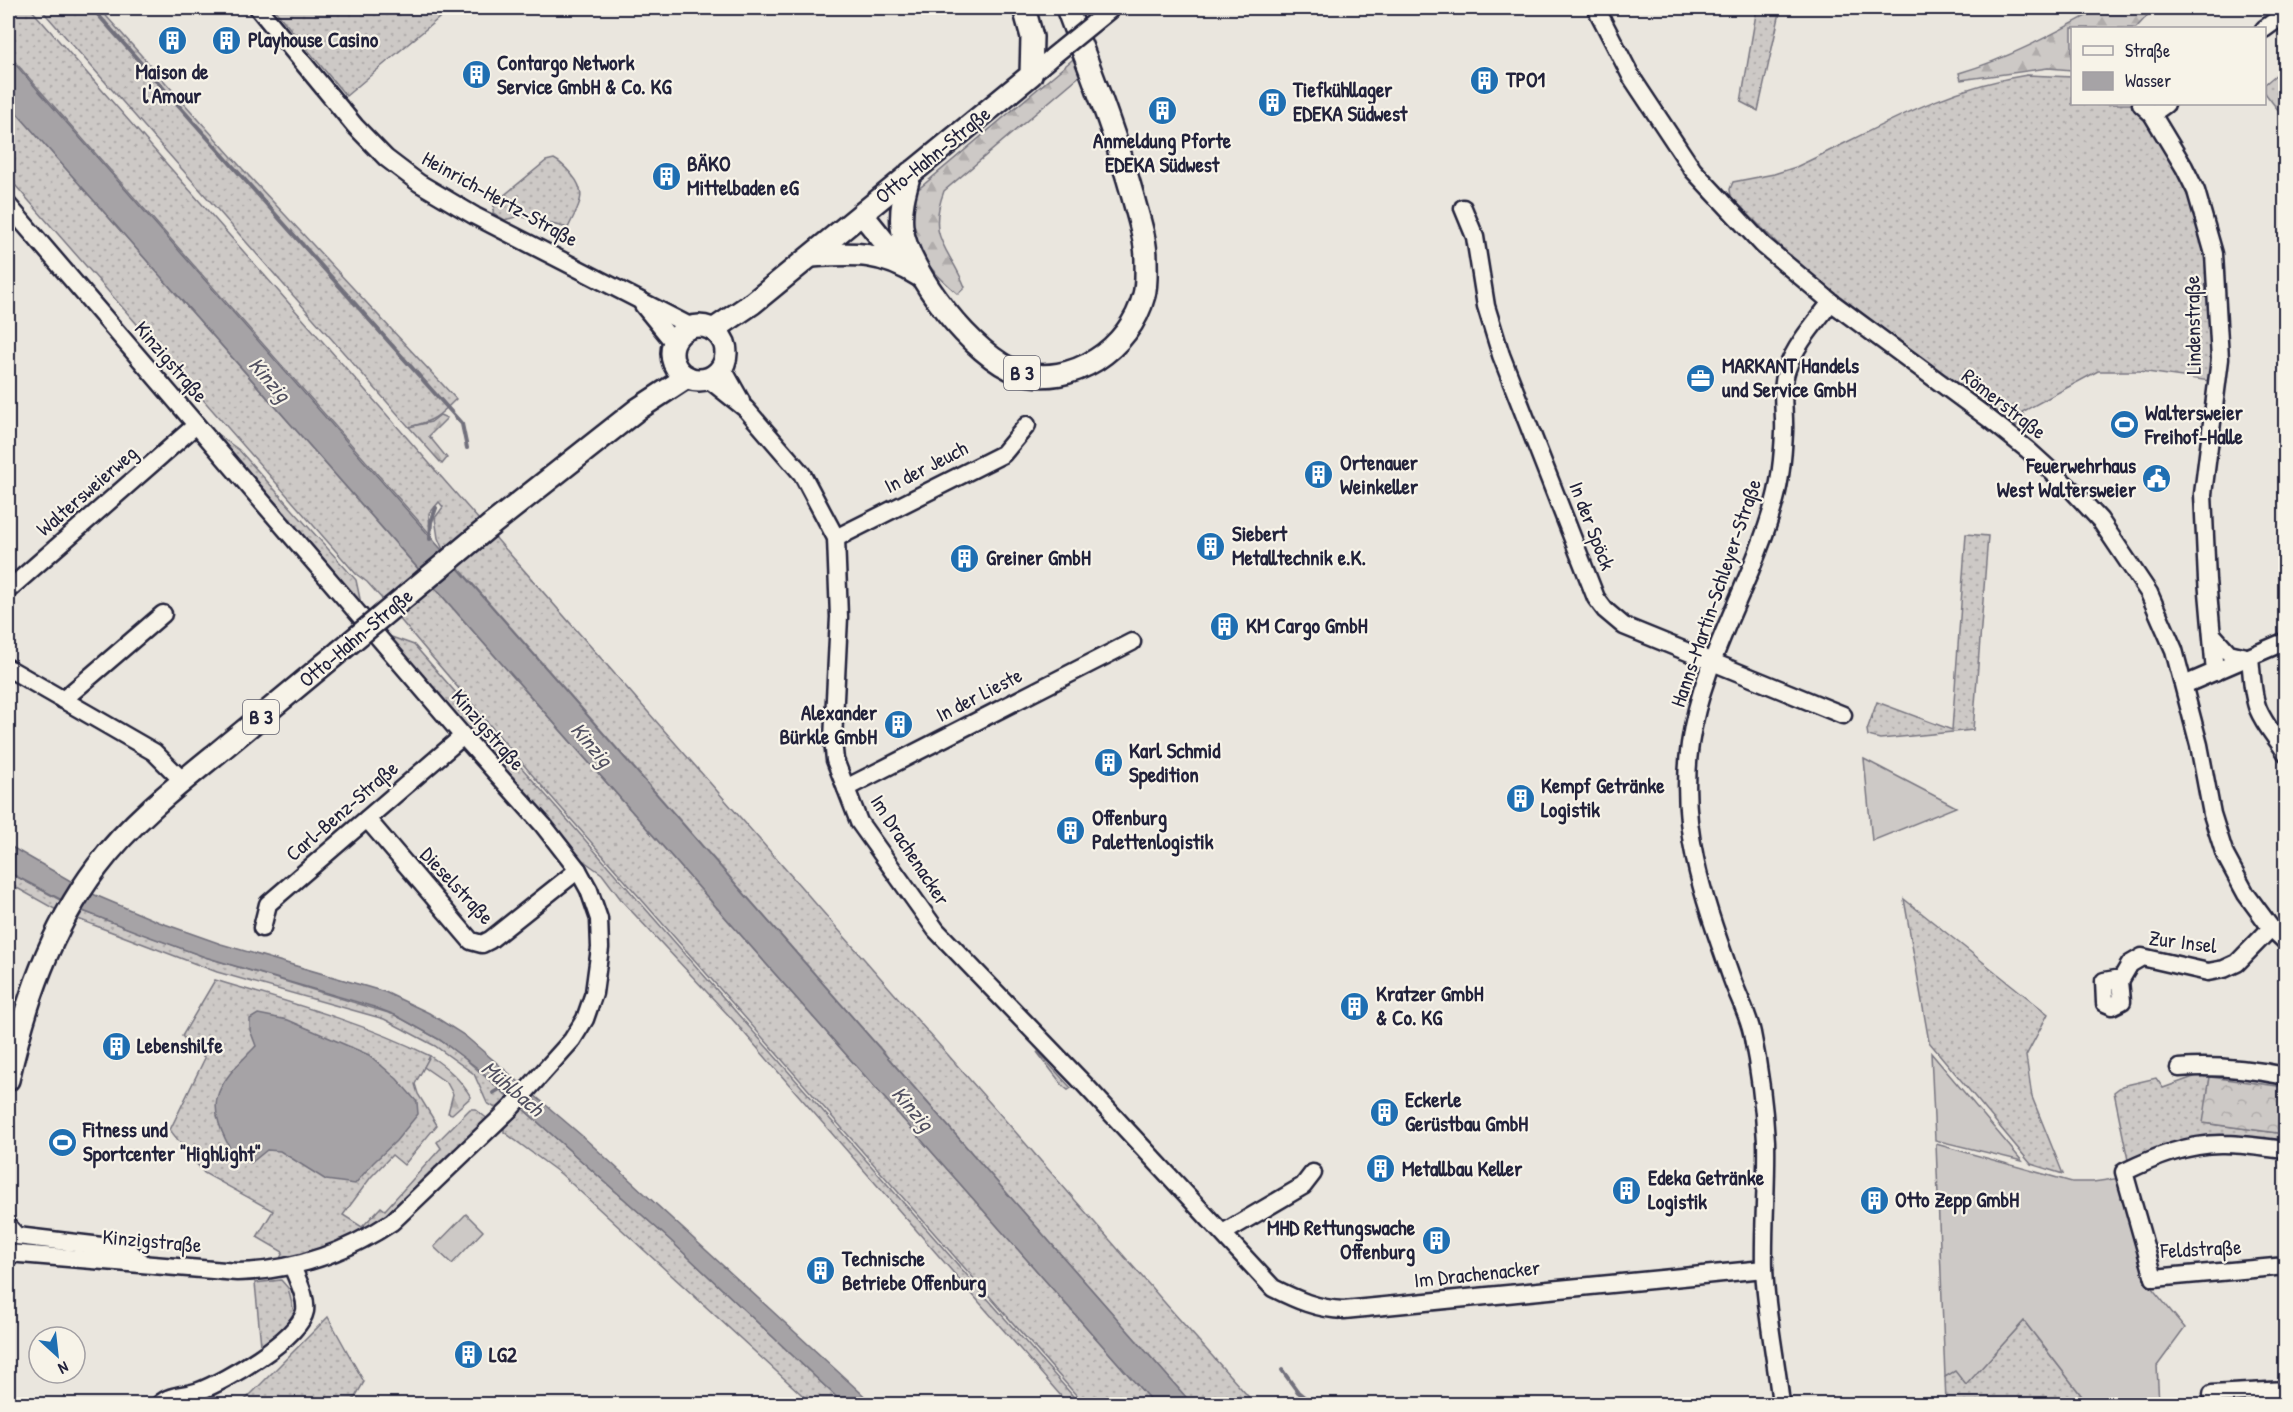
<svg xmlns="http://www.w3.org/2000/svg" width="2293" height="1412" font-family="'Patrick Hand',sans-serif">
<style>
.grass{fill:url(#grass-dots);stroke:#787680;stroke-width:1.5}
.forest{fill:url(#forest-firs);stroke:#787680;stroke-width:1.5}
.park{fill:url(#park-crowns);stroke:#787680;stroke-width:1.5}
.garden{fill:#cdc9c6;stroke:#787680;stroke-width:1.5}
.water{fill:#a6a3a6;stroke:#716f7b;stroke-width:1.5}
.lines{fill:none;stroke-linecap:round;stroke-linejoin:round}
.stream{stroke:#716f7b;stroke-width:4}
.minor-casing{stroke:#22223b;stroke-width:21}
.major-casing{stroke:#22223b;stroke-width:26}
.minor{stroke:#f7f3e8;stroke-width:16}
.major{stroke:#f7f3e8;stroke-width:21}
.minor-bridge-casing{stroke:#22223b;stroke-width:21;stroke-linecap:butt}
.major-bridge-casing{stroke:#22223b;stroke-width:26;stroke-linecap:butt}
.minor-bridge{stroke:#f7f3e8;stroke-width:16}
.major-bridge{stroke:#f7f3e8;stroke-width:21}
.labels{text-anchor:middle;stroke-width:4.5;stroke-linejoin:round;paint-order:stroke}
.shield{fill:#f7f3e8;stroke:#62616f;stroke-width:1.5}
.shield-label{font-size:20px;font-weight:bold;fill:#22223b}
.poi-label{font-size:21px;font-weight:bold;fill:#22223b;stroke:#f7f3e8;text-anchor:start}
.street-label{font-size:21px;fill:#22223b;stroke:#f7f3e8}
.water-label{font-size:22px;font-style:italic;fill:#504f60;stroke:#f7f3e8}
</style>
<defs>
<pattern id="grass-dots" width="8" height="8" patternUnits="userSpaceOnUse" patternTransform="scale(1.5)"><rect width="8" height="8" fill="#cdc9c6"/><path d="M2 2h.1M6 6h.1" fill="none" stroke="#b0acab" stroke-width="1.8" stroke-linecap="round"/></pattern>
<pattern id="forest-firs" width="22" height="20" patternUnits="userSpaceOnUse" patternTransform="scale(1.5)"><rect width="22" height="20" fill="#cdc9c6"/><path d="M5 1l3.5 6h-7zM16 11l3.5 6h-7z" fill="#b0acab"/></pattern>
<pattern id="park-crowns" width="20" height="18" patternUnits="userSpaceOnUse" patternTransform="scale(1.5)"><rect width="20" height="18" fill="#cdc9c6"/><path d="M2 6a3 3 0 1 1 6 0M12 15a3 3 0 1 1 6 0" fill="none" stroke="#b0acab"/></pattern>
</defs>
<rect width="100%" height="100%" fill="#eae6de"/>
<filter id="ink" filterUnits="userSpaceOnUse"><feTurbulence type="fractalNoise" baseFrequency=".0167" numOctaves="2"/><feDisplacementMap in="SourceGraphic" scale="12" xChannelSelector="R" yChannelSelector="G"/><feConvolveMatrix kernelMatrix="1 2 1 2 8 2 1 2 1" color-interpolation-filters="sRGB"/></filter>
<g filter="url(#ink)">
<g class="grass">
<path d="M8,8H30L479,520L443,550L438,538L435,518L443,507L439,502L429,514L430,534L8,54Z"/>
<path d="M40,8H99L248,175L456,399C438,417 434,421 409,427Z"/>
<path d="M273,8H451L346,96Z"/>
<path d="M1757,8H1781L1758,111L1741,102Z"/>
<path d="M2285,67V119L2265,93V84Z"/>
<path d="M2027,75L2072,77V104H2134L2142,111C2155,133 2169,155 2181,178C2208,234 2214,319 2210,381L2140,371H2098L2022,412L2026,421L2014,427L1800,266L1731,197L1730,189L1733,182L1774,174L1796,167C1873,131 1941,88 2027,75Z"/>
<path d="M8,103L419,570L383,600L367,582L356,574L8,177Z"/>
<path d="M554,159C562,163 566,168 572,175C589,195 578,206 568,228L519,216L505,220L493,213L494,205L497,201L546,161Z"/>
<path d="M206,431H213L239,450L356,580L363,613Z"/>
<path d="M1966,534L1988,536L1973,730L1880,739L1868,736L1867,730L1877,702L1952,730Z"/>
<path d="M494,536L1172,1311L1255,1404H1192L458,567Z"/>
<path d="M434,587L1154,1404H1084L534,777L398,617Z"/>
<path d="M380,633L414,645L1080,1404H1068L732,1019L623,902L602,874L574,854Z"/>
<path d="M8,872L62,901L58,911L8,883Z"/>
<path d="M1904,899L2048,1014L2026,1056L2032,1097L2063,1174L2031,1164L1929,1042Z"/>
<path d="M83,911L205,957L395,1015L440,1040L463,1057L508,1097L497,1109L487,1103L474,1074L435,1046L384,1019L217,972L78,919Z"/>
<path d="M215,980C288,1002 362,1022 430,1056L415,1084L418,1094L437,1125L404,1165L392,1155L371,1177L343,1215L362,1227L381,1207L385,1210L441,1148L437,1142L470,1109H475L489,1120L411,1197L376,1223L333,1249L279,1261L283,1252L257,1237L273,1211L204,1173L170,1130L205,1058L182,1036Z"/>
<path d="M1037,1052L1039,1053L1071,1088L1068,1090L1064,1087Z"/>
<path d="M2199,1075L2210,1077L2204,1123L2285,1134V1143L2249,1139L2129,1165L2114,1092L2122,1086L2156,1078L2163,1088Z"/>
<path d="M522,1108L669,1239L844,1404H812L561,1174L504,1132V1125Z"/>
<path d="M281,1280L288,1288L294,1312C286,1326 277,1337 261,1345L255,1283Z"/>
<path d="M328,1317L364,1382L351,1404H241Z"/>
<path d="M2024,1321L2088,1404H1946L1945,1377L1955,1370L1966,1384Z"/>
</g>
<g class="forest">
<path d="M2101,8H2154L2136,28H2072V70L2048,68L1961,80L1959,73C2010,58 2055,33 2101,8Z"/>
<path d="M1078,55L1083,73L944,191C926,239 949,247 965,287L958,294C925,265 899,239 915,192Z"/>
<path d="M440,415L447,418L429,436L447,458L442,464L409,427L431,422Z"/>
<path d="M430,1056C448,1068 460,1079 471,1097L452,1114L448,1113L453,1094L447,1083L424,1067Z"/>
</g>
<path class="park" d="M2210,1077L2285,1087V1134L2203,1123Z"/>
<g class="garden">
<path d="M1864,759L1956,807L1872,841Z"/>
<path d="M1931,1053L2022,1161L1935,1140Z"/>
<path d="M1936,1144L2072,1182H2093L2121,1178L2146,1281L2185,1328L2157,1366L2159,1404H2088L2024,1321L1966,1385L1955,1371L1945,1377Z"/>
<path d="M466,1214L483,1231L452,1264L434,1247Z"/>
</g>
<g class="water">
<path d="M8,56L1192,1404H1154L8,103Z"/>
<path d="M8,845L95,895L159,922L221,944L385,992L429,1013L464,1035L581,1135L873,1404H844L669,1239L476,1067L440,1040L395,1015L374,1007L205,957L142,934L83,911L8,872Z"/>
<path d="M258,1014L288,1020L369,1055L397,1079L417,1102L418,1114L396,1141L373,1163L355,1184L326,1180L280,1151L267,1150L251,1163L236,1159C203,1102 212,1090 256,1046L250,1030V1019Z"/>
</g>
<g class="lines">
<g class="stream">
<path d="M92,8L462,424L467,448"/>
<path d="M430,539L431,522L436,508"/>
<path d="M493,1093L503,1087"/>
<path d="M1282,1370L1298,1392L1313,1404"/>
</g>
<defs>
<g id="minor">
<path d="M258,8L355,126L386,158L419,183L475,216L692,327"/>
<path d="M1596,8L1632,78L1693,170L1763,245L1831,302L1988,418L2028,450L2073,491L2100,520L2149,593L2174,650L2199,745L2212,814L2225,855L2246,894L2271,928L2286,942"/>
<path d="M2264,29L2286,13"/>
<path d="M1031,75L1053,56"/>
<path d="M2141,104L2152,114L2184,167L2196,191L2214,254L2220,359L2203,494L2207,580L2215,672"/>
<path d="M2152,114L2166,104"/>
<path d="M8,205L463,736L543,825L578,870L589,890L599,919L600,948L594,993L585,1019L572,1040L511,1108L392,1222C345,1253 294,1271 237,1272L8,1253"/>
<path d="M1463,208L1475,237L1486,306L1501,355L1596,598L1605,610L1624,626L1843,715"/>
<path d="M643,305L674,343"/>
<path d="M722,367L741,401"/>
<path d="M707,378L746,409L802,474L836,538L839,617L833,740L835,760L859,822L936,930L1085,1085L1273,1288C1297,1300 1317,1309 1344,1310L1764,1269"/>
<path d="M836,538L1003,454L1027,425"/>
<path d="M8,590L196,425"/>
<path d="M2212,634L2229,653L2250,658C2252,674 2252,694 2258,709C2265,726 2277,738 2286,753"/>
<path d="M8,668L154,752L183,781"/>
<path d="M2184,685L2286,641"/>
<path d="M63,700L163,614"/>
<path d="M846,788L1132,642"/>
<path d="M367,819L471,941L482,944L490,940L578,870"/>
<path d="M262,928L268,904L463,736"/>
<path d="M2116,979L2120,981L2122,1001L2112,1006L2105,1003L2104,981Z"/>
<path d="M2120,981L2130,964L2142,957L2208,972L2224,969L2237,963L2271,928"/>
<path d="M2179,1068C2215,1065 2250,1069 2286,1076"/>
<path d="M2286,1150C2265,1148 2244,1144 2224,1144C2189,1143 2155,1157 2124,1172L2154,1278L2286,1266"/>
<path d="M8,1226L17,1236L127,1249L143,1263"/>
<path d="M1223,1233L1303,1186L1313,1173"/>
<path d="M2212,1394L2286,1390"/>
<path d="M160,1404C170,1394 186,1396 199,1391C224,1382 300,1338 305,1311C307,1297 297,1279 292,1266"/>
<path d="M1781,1404C1776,1359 1766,1313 1764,1268C1763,1225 1767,1183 1766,1141C1764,1106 1759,1067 1752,1033C1748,1014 1738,996 1732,979C1704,899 1678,829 1690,744C1702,658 1753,583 1775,500C1781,478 1783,455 1784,432C1785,411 1780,389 1787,369C1796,344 1816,322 1831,302"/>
</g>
<g id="major">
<path d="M910,173C905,191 900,208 902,227C907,272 975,358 1018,372C1072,388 1130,349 1144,295C1147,284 1146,270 1146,259C1146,238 1138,217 1133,197C1115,132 1090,70 1067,8"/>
<path d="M862,214L903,265"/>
<path d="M811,256C855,253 881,251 920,276"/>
<circle cx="699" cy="353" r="27"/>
<path d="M713,330L753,303L1031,75L1032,37L1024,8"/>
<path d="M491,525L638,409L687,377"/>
<path d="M8,1080C25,1004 49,931 97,867C129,824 174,788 216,754C257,720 298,686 339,652"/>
</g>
</defs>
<use href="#minor" class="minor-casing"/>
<use href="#major" class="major-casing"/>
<use href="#minor" class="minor"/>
<use href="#major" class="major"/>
<defs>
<path id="minor-bridge" d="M1053,56L1112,8"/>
<path id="major-bridge" d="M339,652L491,525"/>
</defs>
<use href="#minor-bridge" class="minor-bridge-casing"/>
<use href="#major-bridge" class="major-bridge-casing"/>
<use href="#minor-bridge" class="minor-bridge"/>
<use href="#major-bridge" class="major-bridge"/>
</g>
</g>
<defs>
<symbol id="building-disc" viewBox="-11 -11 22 22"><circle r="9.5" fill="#1f6fb2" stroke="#f7f3e8"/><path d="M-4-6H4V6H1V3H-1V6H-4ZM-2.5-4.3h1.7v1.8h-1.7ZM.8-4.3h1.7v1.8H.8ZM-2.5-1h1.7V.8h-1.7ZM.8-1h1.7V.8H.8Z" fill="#fff"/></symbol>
<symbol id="office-disc" viewBox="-11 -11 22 22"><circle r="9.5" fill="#1f6fb2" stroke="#f7f3e8"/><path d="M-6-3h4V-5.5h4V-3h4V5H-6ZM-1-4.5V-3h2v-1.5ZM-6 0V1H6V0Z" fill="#fff"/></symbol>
<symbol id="stadium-disc" viewBox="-11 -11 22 22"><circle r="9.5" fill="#1f6fb2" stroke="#f7f3e8"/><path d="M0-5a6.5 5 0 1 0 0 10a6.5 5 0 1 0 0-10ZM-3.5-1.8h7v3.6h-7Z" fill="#fff"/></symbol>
<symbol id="civic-disc" viewBox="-11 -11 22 22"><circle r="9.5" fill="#1f6fb2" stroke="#f7f3e8"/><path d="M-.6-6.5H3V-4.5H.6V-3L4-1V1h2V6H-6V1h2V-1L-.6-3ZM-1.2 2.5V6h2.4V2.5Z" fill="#fff"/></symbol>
</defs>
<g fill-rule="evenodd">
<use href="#building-disc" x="210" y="24" width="33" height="33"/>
<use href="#building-disc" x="156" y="24" width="33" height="33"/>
<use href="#building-disc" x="460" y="58" width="33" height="33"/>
<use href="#building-disc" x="1468" y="64" width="33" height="33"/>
<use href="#building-disc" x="1256" y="86" width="33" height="33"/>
<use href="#building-disc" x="1146" y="94" width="33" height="33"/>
<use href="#building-disc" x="650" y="160" width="33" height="33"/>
<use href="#office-disc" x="1684" y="362" width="33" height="33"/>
<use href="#stadium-disc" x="2108" y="408" width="33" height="33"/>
<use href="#building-disc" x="1302" y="458" width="33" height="33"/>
<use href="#civic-disc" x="2140" y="462" width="33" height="33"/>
<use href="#building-disc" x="1194" y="530" width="33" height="33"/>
<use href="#building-disc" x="948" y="542" width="33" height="33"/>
<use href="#building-disc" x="1208" y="610" width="33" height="33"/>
<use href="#building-disc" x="882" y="708" width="33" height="33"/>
<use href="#building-disc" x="1092" y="746" width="33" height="33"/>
<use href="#building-disc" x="1504" y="782" width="33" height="33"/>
<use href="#building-disc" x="1054" y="814" width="33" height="33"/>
<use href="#building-disc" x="1338" y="990" width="33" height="33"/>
<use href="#building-disc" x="100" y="1030" width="33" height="33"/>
<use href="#building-disc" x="1368" y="1096" width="33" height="33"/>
<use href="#stadium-disc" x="46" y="1126" width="33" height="33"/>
<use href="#building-disc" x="1364" y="1152" width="33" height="33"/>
<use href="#building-disc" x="1610" y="1174" width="33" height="33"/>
<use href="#building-disc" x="1858" y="1184" width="33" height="33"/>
<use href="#building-disc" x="1420" y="1224" width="33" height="33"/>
<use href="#building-disc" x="804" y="1254" width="33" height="33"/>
<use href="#building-disc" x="452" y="1338" width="33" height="33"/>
</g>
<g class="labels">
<g class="shield">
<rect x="1004" y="356" width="36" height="34" rx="4.5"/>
<rect x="243" y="700" width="36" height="34" rx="4.5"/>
</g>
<g class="shield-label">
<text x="1022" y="380">B 3</text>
<text x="261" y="724">B 3</text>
</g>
<g class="poi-label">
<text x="248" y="47">Playhouse Casino</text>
<text x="497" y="70">Contargo Network<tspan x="497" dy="24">Service GmbH &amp; Co. KG</tspan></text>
<text x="172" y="79" text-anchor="middle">Maison de<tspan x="172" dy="24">l'Amour</tspan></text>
<text x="1506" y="87">TPO1</text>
<text x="1293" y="97">Tiefkühllager<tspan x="1293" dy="24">EDEKA Südwest</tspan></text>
<text x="1162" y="148" text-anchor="middle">Anmeldung Pforte<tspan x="1162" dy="24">EDEKA Südwest</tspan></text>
<text x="687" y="171">BÄKO<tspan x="687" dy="24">Mittelbaden eG</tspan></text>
<text x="1722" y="373">MARKANT Handels<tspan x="1722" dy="24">und Service GmbH</tspan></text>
<text x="2145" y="420">Waltersweier<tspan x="2145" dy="24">Freihof-Halle</tspan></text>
<text x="1340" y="470">Ortenauer<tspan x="1340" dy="24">Weinkeller</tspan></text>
<text x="2136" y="473" text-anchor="end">Feuerwehrhaus<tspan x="2136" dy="24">West Waltersweier</tspan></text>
<text x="1232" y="541">Siebert<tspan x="1232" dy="24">Metalltechnik e.K.</tspan></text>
<text x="986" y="565">Greiner GmbH</text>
<text x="1246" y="633">KM Cargo GmbH</text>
<text x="877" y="720" text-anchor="end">Alexander<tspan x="877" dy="24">Bürkle GmbH</tspan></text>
<text x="1129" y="758">Karl Schmid<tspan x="1129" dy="24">Spedition</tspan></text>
<text x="1541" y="793">Kempf Getränke<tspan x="1541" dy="24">Logistik</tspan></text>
<text x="1092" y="825">Offenburg<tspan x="1092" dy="24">Palettenlogistik</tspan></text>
<text x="1376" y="1001">Kratzer GmbH<tspan x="1376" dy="24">&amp; Co. KG</tspan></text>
<text x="137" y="1053">Lebenshilfe</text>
<text x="1405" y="1107">Eckerle<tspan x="1405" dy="24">Gerüstbau GmbH</tspan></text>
<text x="83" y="1137">Fitness und<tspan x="83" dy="24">Sportcenter "Highlight"</tspan></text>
<text x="1402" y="1176">Metallbau Keller</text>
<text x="1648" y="1185">Edeka Getränke<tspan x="1648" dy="24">Logistik</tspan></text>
<text x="1895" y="1207">Otto Zepp GmbH</text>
<text x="1415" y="1235" text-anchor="end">MHD Rettungswache<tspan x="1415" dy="24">Offenburg</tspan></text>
<text x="842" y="1266">Technische<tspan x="842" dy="24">Betriebe Offenburg</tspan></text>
<text x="489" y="1362">LG2</text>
</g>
<g class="street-label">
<text transform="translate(933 155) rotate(-39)" y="7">Otto-Hahn-Straße</text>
<text transform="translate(500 199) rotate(29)" y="7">Heinrich-Hertz-Straße</text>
<text transform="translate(2193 325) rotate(-91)" y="7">Lindenstraße</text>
<text transform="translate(171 362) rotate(49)" y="7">Kinzigstraße</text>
<text transform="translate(2004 404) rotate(38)" y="7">Römerstraße</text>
<text transform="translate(926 467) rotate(-27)" y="7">In der Jeuch</text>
<text transform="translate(87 491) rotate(-41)" y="7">Waltersweierweg</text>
<text transform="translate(1592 526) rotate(69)" y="7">In der Spöck</text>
<text transform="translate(1716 593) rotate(-71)" y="7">Hanns-Martin-Schleyer-Straße</text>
<text transform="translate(356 638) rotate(-40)" y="7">Otto-Hahn-Straße</text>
<text transform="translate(979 695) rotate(-27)" y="7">In der Lieste</text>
<text transform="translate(488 730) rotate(49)" y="7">Kinzigstraße</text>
<text transform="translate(342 811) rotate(-41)" y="7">Carl-Benz-Straße</text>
<text transform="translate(910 850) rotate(57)" y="7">Im Drachenacker</text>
<text transform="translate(457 886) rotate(47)" y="7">Dieselstraße</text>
<text transform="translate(2183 942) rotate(7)" y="7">Zur Insel</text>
<text transform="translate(152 1241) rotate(5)" y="7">Kinzigstraße</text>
<text transform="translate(2201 1249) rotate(-3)" y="7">Feldstraße</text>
<text transform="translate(1477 1274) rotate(-6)" y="7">Im Drachenacker</text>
</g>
<g class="water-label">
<text transform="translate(270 379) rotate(49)" y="8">Kinzig</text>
<text transform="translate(592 744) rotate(49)" y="8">Kinzig</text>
<text transform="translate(513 1088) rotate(40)" y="8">Mühlbach</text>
<text transform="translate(913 1108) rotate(49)" y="8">Kinzig</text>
</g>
</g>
<rect width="2293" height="1412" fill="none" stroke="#f7f3e8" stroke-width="30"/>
<rect x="15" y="15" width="2263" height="1382" fill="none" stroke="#22223b" stroke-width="2" filter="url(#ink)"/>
<rect x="2071" y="27" width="195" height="78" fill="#f7f3e8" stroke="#a29fa3" stroke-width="1.5"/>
<rect x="2083" y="46" width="30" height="9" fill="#f7f3e8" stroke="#a29fa3" stroke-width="1.5"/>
<text x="2125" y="57" font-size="18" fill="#22223b">Straße</text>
<rect x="2083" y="72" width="30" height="18" fill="#a6a3a6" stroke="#a29fa3" stroke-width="1.5"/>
<text x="2125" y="87" font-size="18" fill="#22223b">Wasser</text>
<g transform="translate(57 1355) rotate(153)"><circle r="28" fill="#f7f3e8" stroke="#a29fa3" stroke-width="1.5"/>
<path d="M0-4.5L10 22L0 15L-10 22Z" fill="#1f6fb2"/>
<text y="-9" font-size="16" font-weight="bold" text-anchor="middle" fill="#22223b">N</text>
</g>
</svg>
